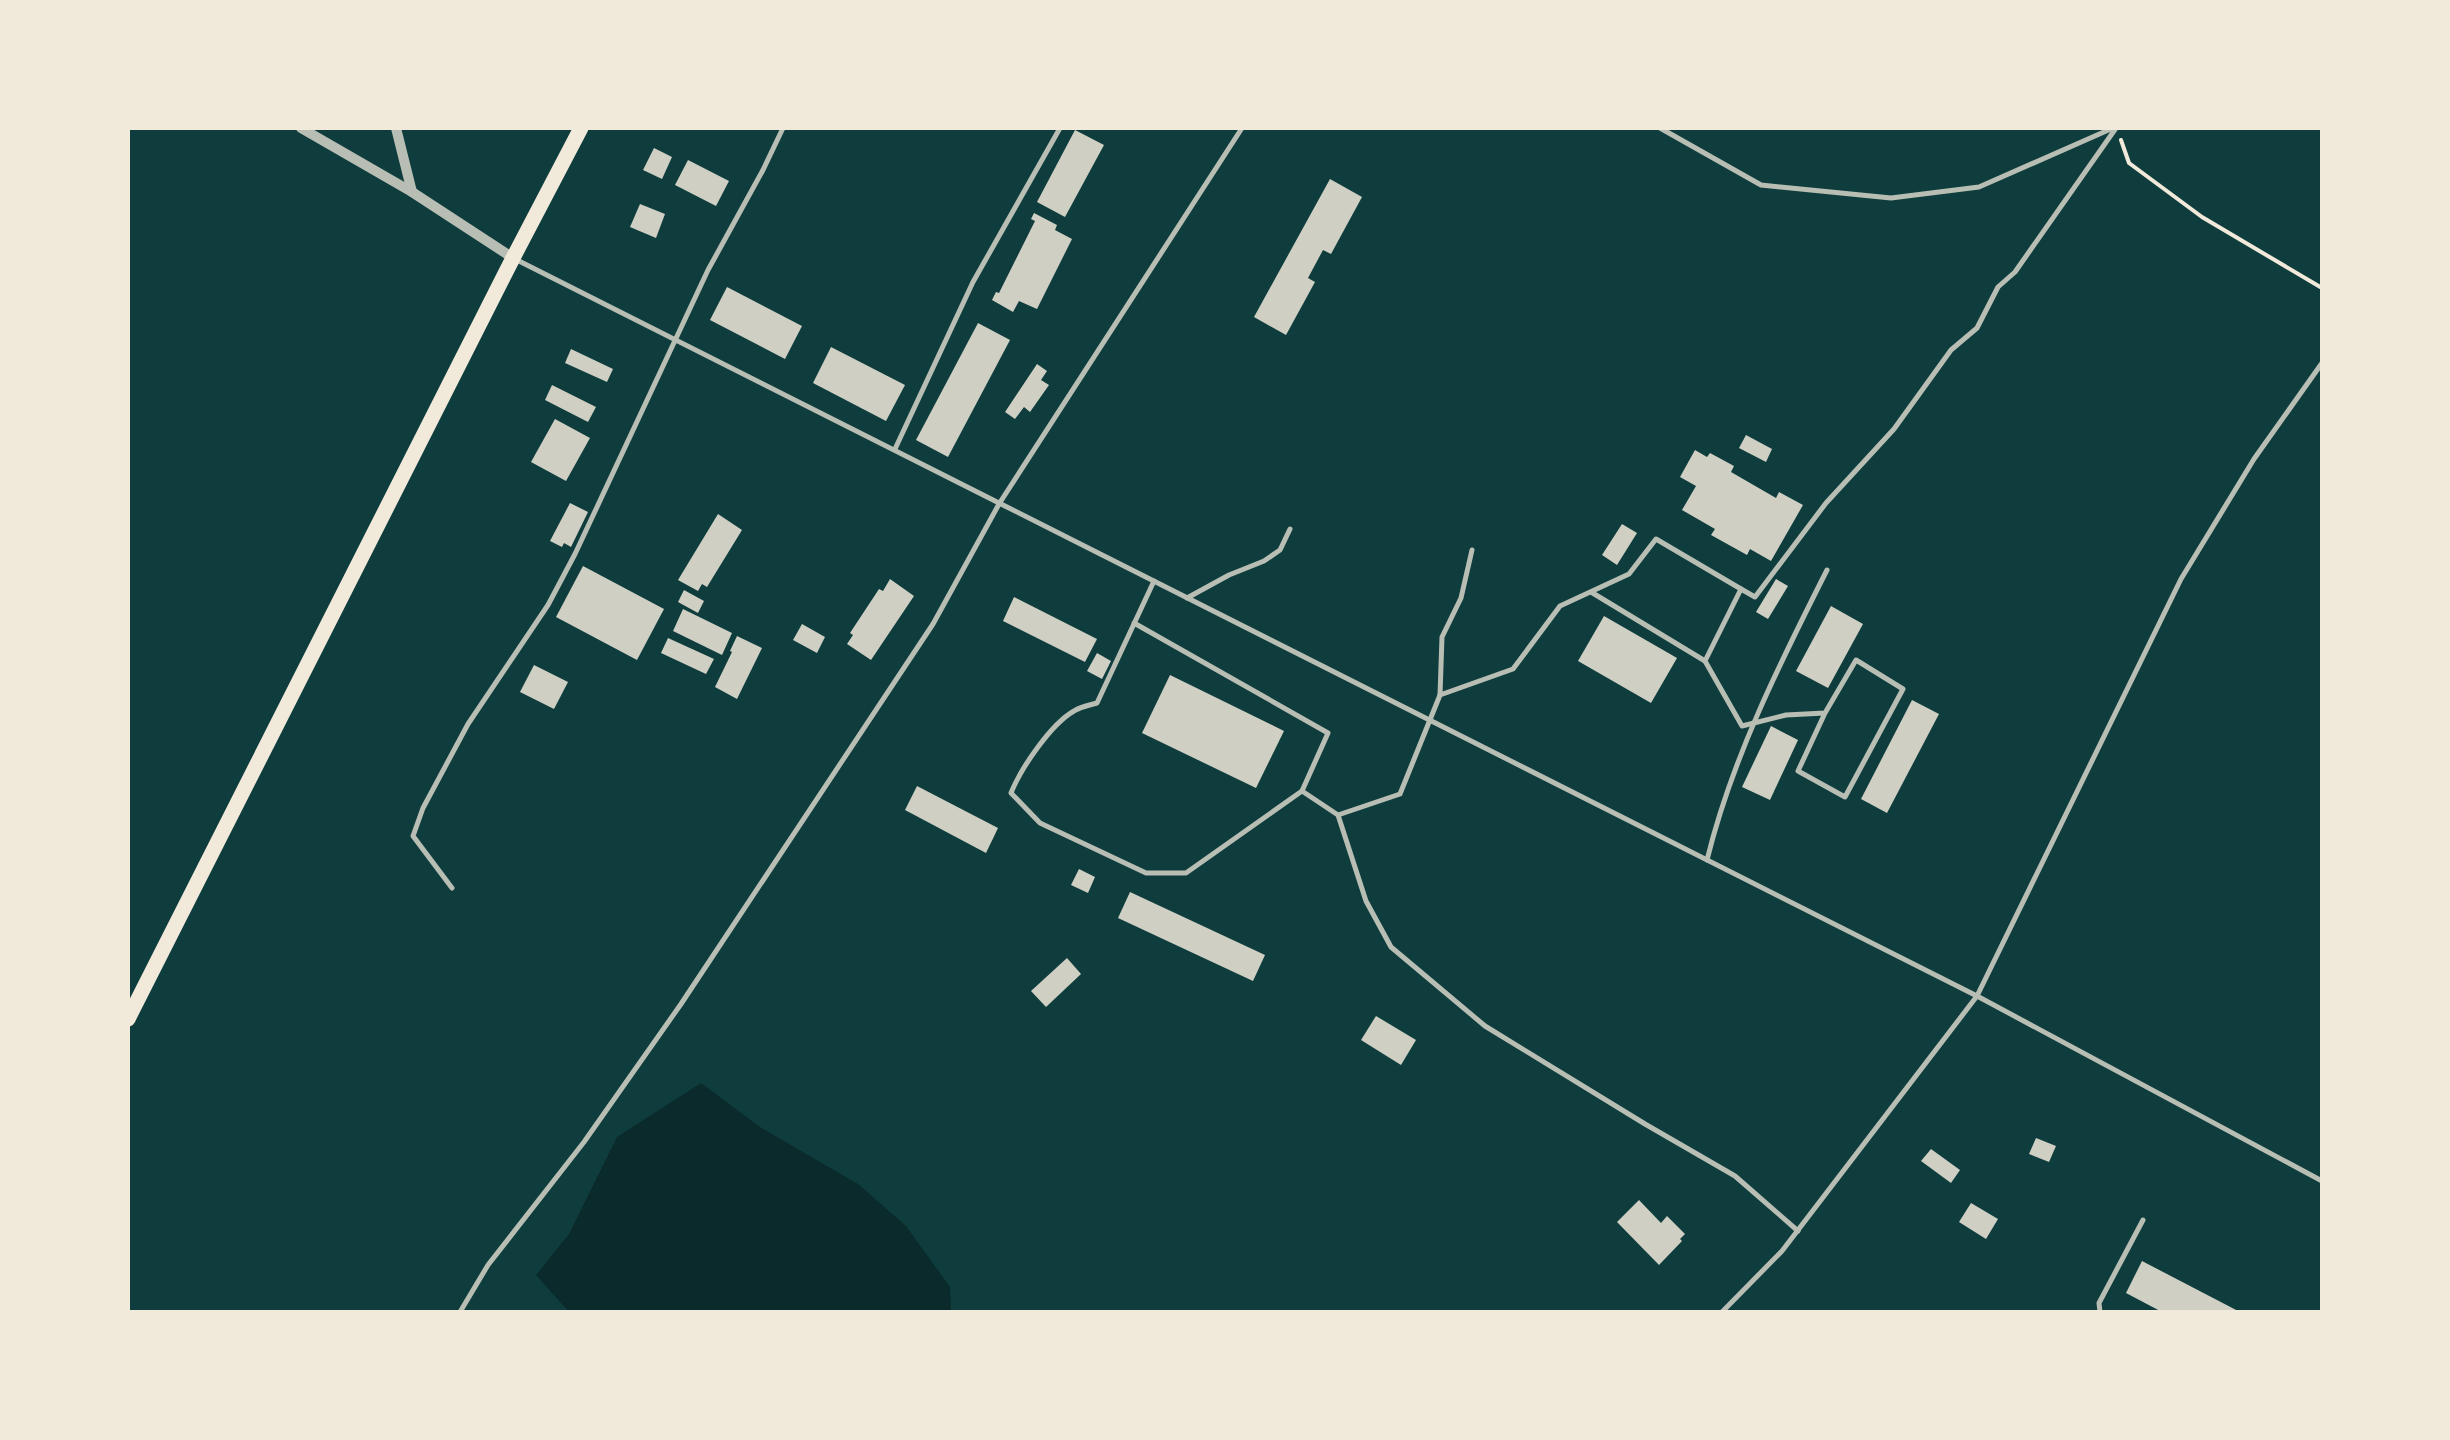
<svg xmlns="http://www.w3.org/2000/svg" width="2450" height="1440" font-family="'Fira Sans Condensed',sans-serif">
<style>
.water{fill:#0a2a2b}
.building{fill:#cfcfc3}
.lines{fill:none;stroke-linecap:round;stroke-linejoin:round}
.path{stroke:#f1e9da;stroke-width:4}
.service{stroke:#b8beb3;stroke-width:5}
.minor{stroke:#b8beb3;stroke-width:10}
.trunk{stroke:#f1e9da;stroke-width:15}
</style>
<rect width="100%" height="100%" fill="#0f3d3e"/>
<path class="water" d="M701,1083L760,1127L858,1184L906,1226L950,1287L951,1312H569L536,1275L569,1234L617,1137Z"/>
<g class="building">
<path d="M1075,130L1104,145L1065,217L1037,202Z"/>
<path d="M654,148L672,157L662,179L643,170Z"/>
<path d="M688,160L729,181L716,206L675,185Z"/>
<path d="M1330,179L1362,197L1331,254L1323,250L1308,278L1315,282L1286,335L1254,317Z"/>
<path d="M640,204L665,214L656,238L630,227Z"/>
<path d="M1034,213L1057,225L1055,230L1072,239L1037,309L1019,301L1013,312L992,300L996,292L999,293L1035,221L1031,219Z"/>
<path d="M727,287L802,326L785,359L710,320Z"/>
<path d="M978,323L1010,340L948,457L916,440Z"/>
<path d="M831,347L905,385L886,421L813,383Z"/>
<path d="M571,349L613,369L607,382L565,363Z"/>
<path d="M1037,364L1047,371L1041,380L1049,385L1030,412L1024,407L1015,419L1005,412Z"/>
<path d="M552,385L596,407L588,422L545,400Z"/>
<path d="M555,419L590,438L566,481L531,462Z"/>
<path d="M1746,435L1772,449L1766,462L1739,448Z"/>
<path d="M1695,450L1707,457L1710,453L1734,466L1731,472L1776,498L1779,492L1803,505L1771,561L1750,549L1747,555L1711,535L1715,529L1682,510L1696,486L1680,477Z"/>
<path d="M570,503L588,512L571,547L564,543L562,547L550,541Z"/>
<path d="M718,514L742,530L707,587L702,584L698,591L678,580Z"/>
<path d="M1622,524L1637,533L1617,565L1602,555Z"/>
<path d="M583,566L664,609L637,660L556,617Z"/>
<path d="M890,579L914,596L871,660L847,644L853,635L850,633L879,589L883,591Z"/>
<path d="M1776,579L1788,586L1768,619L1756,612Z"/>
<path d="M684,590L704,601L698,613L678,602Z"/>
<path d="M1014,597L1097,639L1085,662L1003,621Z"/>
<path d="M1831,606L1863,624L1828,688L1796,671Z"/>
<path d="M683,609L732,633L722,655L673,631Z"/>
<path d="M1604,616L1677,658L1651,703L1578,661Z"/>
<path d="M802,624L825,637L817,653L793,640Z"/>
<path d="M737,636L762,648L737,699L715,687L732,652L730,651Z"/>
<path d="M668,638L714,659L706,674L661,653Z"/>
<path d="M1097,653L1111,661L1102,679L1087,671Z"/>
<path d="M534,665L568,682L554,709L520,692Z"/>
<path d="M1170,675L1284,731L1256,788L1142,733Z"/>
<path d="M1912,700L1939,714L1887,813L1861,799Z"/>
<path d="M1771,726L1798,740L1770,800L1742,787Z"/>
<path d="M917,786L998,828L986,853L905,810Z"/>
<path d="M1079,869L1095,877L1088,893L1071,885Z"/>
<path d="M1130,892L1265,955L1253,981L1118,918Z"/>
<path d="M1067,958L1081,974L1046,1007L1031,991Z"/>
<path d="M1376,1016L1416,1040L1401,1065L1361,1040Z"/>
<path d="M2036,1138L2056,1146L2049,1162L2029,1154Z"/>
<path d="M1931,1149L1960,1170L1951,1183L1921,1161Z"/>
<path d="M1639,1200L1661,1223L1667,1216L1685,1234L1680,1239L1682,1241L1659,1265L1617,1222Z"/>
<path d="M1971,1203L1998,1219L1986,1239L1959,1222Z"/>
<path d="M2142,1261L2240,1312H2162L2126,1293Z"/>
</g>
<g class="lines">
<path class="path" d="M2121,140L2129,163L2202,217L2322,288"/>
<g class="service">
<path d="M1660,128L1761,185L1891,198L1979,187L2113,128"/>
<path d="M515,259L1977,996L2322,1181"/>
<path d="M895,449L973,282L1060,128"/>
<path d="M1741,589L1755,597L1826,503L1894,429L1951,350L1977,328L1998,287L2015,272L2116,128"/>
<path d="M1187,598L1229,575L1264,561L1280,550L1290,529"/>
<path d="M1134,623L1328,733L1302,791L1186,873H1146L1040,823L1011,793C1021,768 1051,724 1074,711C1080,707 1090,705 1097,703L1154,581"/>
<path d="M1705,661L1742,726L1786,715L1825,713L1856,660L1903,689L1845,797L1798,771L1825,713"/>
<path d="M1440,695L1442,637L1461,598L1472,550"/>
<path d="M1302,791L1338,815L1366,901L1391,947L1485,1026L1645,1124L1735,1176L1798,1231"/>
<path d="M1338,815L1400,794L1440,695L1513,669L1560,606L1629,574L1656,539L1741,589L1705,661L1591,592"/>
<path d="M1707,860C1732,758 1780,663 1827,570"/>
<path d="M452,888L413,836L423,808L468,724L548,605L575,554L708,270L763,170L783,128"/>
<path d="M460,1312L488,1265L584,1142L681,1004L933,624L999,504L1242,128"/>
<path d="M1722,1312L1782,1251L1977,996L2181,579L2254,459L2322,363"/>
<path d="M2100,1312L2099,1303L2143,1220"/>
</g>
<g class="minor">
<path d="M301,128L412,192L513,258"/>
<path d="M396,128L412,192"/>
</g>
<path class="trunk" d="M128,1019L513,258L581,128"/>
</g>
<rect width="2450" height="1440" fill="none" stroke="#f1e9da" stroke-width="260"/>
</svg>
